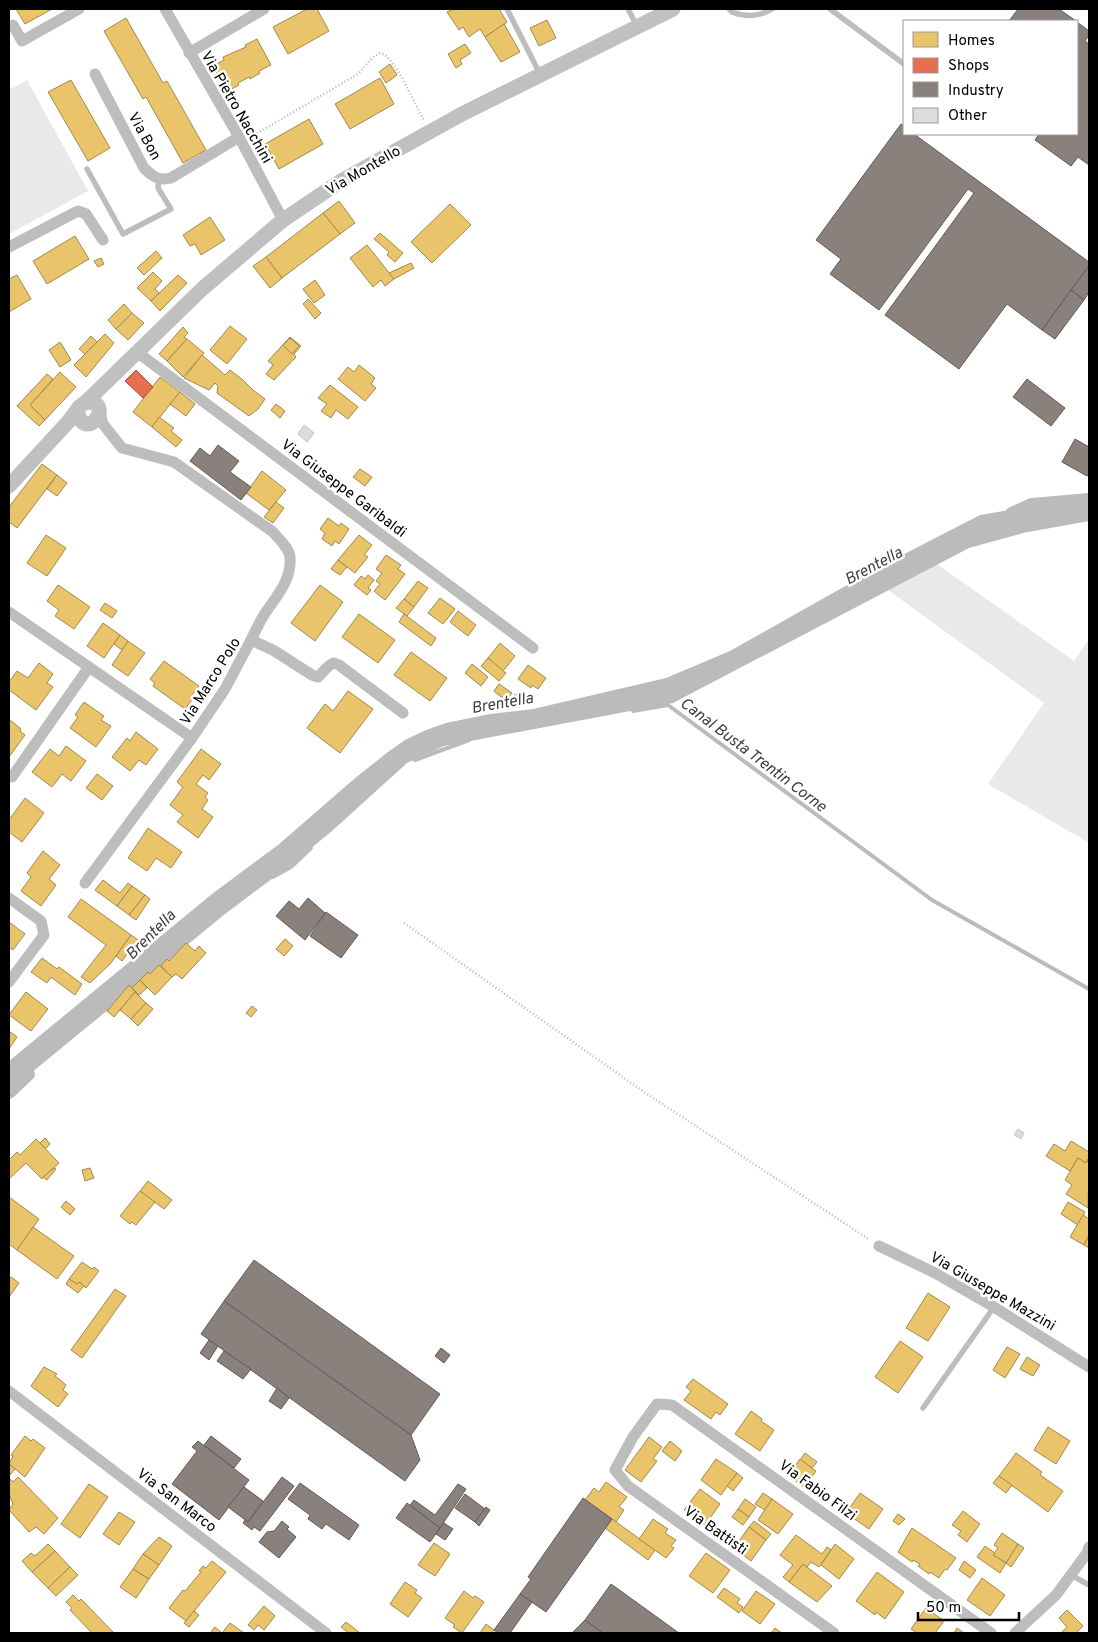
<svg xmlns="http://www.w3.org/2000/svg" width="1098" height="1642" font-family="Overpass,sans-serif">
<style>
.green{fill:#e9e9e9}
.water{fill:#bbb}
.homes{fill:#e9c46a;stroke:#a3894a}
.shops{fill:#e76f51;stroke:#a24e39}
.industry{fill:#8a817c;stroke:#615a57}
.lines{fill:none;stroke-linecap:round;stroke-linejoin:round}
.stream{stroke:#bbb;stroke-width:4}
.canal{stroke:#bbb;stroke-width:14}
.building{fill:#dcdcdc;stroke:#c4c4c4}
.path{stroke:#b8b8b8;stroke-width:2.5;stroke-dasharray:1 2.5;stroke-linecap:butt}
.lane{stroke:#bdbdbd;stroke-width:5.5}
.street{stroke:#bdbdbd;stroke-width:11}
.secondary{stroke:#c0c0c0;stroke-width:15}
.labels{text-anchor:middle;stroke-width:5;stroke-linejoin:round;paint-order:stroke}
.street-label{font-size:15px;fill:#000;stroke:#fff}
.water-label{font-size:16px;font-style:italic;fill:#3f3f3f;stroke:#fff}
</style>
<rect width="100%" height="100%" fill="#fff"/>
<g class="green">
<path d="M27,80L88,191L9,234V90Z"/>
<path d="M937,564L1074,661L1089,639V843L988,784L1044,703L888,590Z"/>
</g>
<path class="water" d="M1089,496V521L1023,533L969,548L673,703L444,746L407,763L332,831L293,863L225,914L9,1091V1061L212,894L278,845L354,779L388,752L405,740L426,730L446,723L490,714L533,709L666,678L730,651L879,567L980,515Z"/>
<g class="homes">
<path d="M16,9H52L25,24Z"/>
<path d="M307,9H317L329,31L288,54L273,27Z"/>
<path d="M453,9H499L507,22L485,37L480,29L469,37L463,27L459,30L447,12Z"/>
<path d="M126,18L163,83L167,81L206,150L183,163L146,97L143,99L104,31Z"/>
<path d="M547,20L556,38L539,46L530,28Z"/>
<path d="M504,24L520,52L501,62L485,37Z"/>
<path d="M257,39L271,65L259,71L260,73L250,79L249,77L238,83L239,85L227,92L213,66L224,60L223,57L246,47L245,45Z"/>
<path d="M465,44L471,53L460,60L462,64L456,68L448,54Z"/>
<path d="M390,64L397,75L386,83L379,72Z"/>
<path d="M380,78L394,104L350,129L335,104Z"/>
<path d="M71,80L110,148L88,161L48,92Z"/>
<path d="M309,119L323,144L279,169L265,144Z"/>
<path d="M339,201L355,223L340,234L323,213Z"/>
<path d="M450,204L471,225L432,263L411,242Z"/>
<path d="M323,213L340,234L282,278L266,257Z"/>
<path d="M210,217L225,240L201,255L195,244L190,246L183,235Z"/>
<path d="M380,233L403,253L395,262L387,255L389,252L374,239Z"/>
<path d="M75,236L89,259L47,284L33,261Z"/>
<path d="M367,245L394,279L385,286L381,280L373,287L350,258Z"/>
<path d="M156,251L162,258L144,275L137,268Z"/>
<path d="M266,257L282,278L270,288L253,266Z"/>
<path d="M101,258L104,264L98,267L94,261Z"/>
<path d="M411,263L414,268L394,279L389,273Z"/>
<path d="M153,272L162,281L155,289L159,293L151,301L137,288Z"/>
<path d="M17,275L31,299L9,312V279Z"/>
<path d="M178,275L187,283L160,311L151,301Z"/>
<path d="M315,280L325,295L314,303L303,289Z"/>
<path d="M308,299L321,313L315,319L303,304Z"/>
<path d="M124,304L132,313L116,329L108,320Z"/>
<path d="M132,313L144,323L128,340L116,329Z"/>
<path d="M230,326L247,339L227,364L210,350Z"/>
<path d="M183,327L188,333L184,337L187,339L167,361L159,354Z"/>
<path d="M105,334L114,343L86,377L74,365Z"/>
<path d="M91,336L97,342L85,354L79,349Z"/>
<path d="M290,337L301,346L294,354L296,357L274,380L266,374L273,365L268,361Z"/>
<path d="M290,338L299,346L292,354L283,345Z"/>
<path d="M187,339L204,353L183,377L167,361Z"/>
<path d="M60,342L71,360L60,367L49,350Z"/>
<path d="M202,355L225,375L230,370L243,380L253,390L265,399L258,409L249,416L217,393L218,386L215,383L209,390L184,378Z"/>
<path d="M359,365L375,378L371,384L376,388L365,401L338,379L348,367L354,372Z"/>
<path d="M60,372L76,387L45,420L30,405Z"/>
<path d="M47,374L53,379L30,405L45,420L39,426L17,406Z"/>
<path d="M160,377L180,392L152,427L133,412Z"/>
<path d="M330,385L358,407L348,419L336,410L331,418L321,411L327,404L318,398Z"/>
<path d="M180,392L195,404L186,416L170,404Z"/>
<path d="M276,404L285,411L280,418L271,410Z"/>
<path d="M159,417L174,428L171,431L182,440L176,447L152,427Z"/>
<path d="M42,464L57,475L17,528L9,522V507Z"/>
<path d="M360,469L372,477L365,486L353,477Z"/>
<path d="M262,471L286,490L269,510L246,493Z"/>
<path d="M57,475L67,483L57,496L47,489Z"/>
<path d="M276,502L284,508L273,523L264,517Z"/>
<path d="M328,518L339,526L341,523L349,529L339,544L335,541L332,546L322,539L325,533L320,529Z"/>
<path d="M46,535L66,548L47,576L27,563Z"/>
<path d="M359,535L372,545L364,555L368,557L355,573L338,560Z"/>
<path d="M386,555L401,565L398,569L405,574L385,600L374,591L380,584L376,581L382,573L376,569Z"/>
<path d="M338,560L347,567L340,575L331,569Z"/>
<path d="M368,575L374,580L368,588L371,590L367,595L354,585L361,576L365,579Z"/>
<path d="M418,581L428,588L414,607L404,599Z"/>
<path d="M58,585L90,607L74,629L55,616L59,610L47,601Z"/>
<path d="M320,585L343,602L315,641L291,623Z"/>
<path d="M440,598L455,609L443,624L428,613Z"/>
<path d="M404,599L414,607L407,616L396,608Z"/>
<path d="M105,603L117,611L112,618L100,610Z"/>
<path d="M458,611L476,625L468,636L450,622Z"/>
<path d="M359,614L395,640L378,663L342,637Z"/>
<path d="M404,614L436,638L431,646L399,622Z"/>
<path d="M103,623L120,635L104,658L87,646Z"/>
<path d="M120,635L128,641L122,650L114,644Z"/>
<path d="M128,641L145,653L128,676L112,665Z"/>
<path d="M500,643L515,656L503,671L488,658Z"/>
<path d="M411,652L447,678L430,701L394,675Z"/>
<path d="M488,658L506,673L499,681L481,666Z"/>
<path d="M164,661L199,686L192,695L194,697L185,709L153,686L155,683L150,679Z"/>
<path d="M39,663L53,674L47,683L53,687L36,710L9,690V682L17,671L28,678Z"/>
<path d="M472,664L488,677L481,686L465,673Z"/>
<path d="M528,665L546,678L538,689L532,685L531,688L518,679Z"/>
<path d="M499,684L512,693L506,701L494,691Z"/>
<path d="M348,691L373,709L340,753L307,728L325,704L333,711Z"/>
<path d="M523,694L524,700L516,702L514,695Z"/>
<path d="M84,702L104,716L101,720L111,726L96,747L70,728L78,717L75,715Z"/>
<path d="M9,719L21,729L20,731L25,735L9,757Z"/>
<path d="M136,732L158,749L146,765L139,760L130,771L112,757L127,738L130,741Z"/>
<path d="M66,746L86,761L71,781L62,774L52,787L32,772L50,749L59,756Z"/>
<path d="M201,749L221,764L209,780L203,775L196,784L208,793L205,797L208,800L202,809L213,817L198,838L177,822L183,815L170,805L183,787L177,782Z"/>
<path d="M97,774L113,786L102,800L86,788Z"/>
<path d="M25,798L44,813L22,842L9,832V820Z"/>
<path d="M148,828L182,852L171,868L156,858L147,871L128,858Z"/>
<path d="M43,851L60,865L49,879L56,885L41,906L21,891L31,877L27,873Z"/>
<path d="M103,880L120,893L128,883L132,886L117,906L95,890Z"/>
<path d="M132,886L145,895L129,915L117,906Z"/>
<path d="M145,895L150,899L136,920L129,915Z"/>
<path d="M81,899L131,935L111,963L90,983L81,977L106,945L68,917Z"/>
<path d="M9,922L25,934L13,950L9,947Z"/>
<path d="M131,935L138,940L122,961L116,956Z"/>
<path d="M285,939L293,946L284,956L276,949Z"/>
<path d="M186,943L195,951L199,946L206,953L182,979L176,974L172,977L161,966L167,959L169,961Z"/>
<path d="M42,958L57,969L59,967L82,984L75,995L51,977L47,983L31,972Z"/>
<path d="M159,965L172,977L155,995L140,980L148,972L150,974Z"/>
<path d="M140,980L147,988L139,995L132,988Z"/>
<path d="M129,985L135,992L114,1017L107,1011Z"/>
<path d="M26,992L48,1009L31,1031L9,1015Z"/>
<path d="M135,992L146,1003L131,1019L120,1010Z"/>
<path d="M146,1003L153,1009L138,1026L131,1019Z"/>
<path d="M252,1006L257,1010L251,1017L246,1013Z"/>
<path d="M9,1031L17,1037L9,1049Z"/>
<path d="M45,1138L50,1144L45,1149L40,1143Z"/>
<path d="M36,1139L59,1163L42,1179L26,1163L10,1178L9,1176V1160L17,1152L20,1155Z"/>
<path d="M1071,1141L1089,1152V1157L1086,1163L1078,1158L1070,1171L1046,1156L1054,1144L1065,1151Z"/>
<path d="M1078,1158L1086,1163L1087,1161L1089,1162L1088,1208L1066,1194L1072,1185L1065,1180Z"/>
<path d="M54,1168L56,1169L47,1180L43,1177Z"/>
<path d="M90,1168L94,1178L85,1181L82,1170Z"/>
<path d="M148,1181L172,1200L164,1209L140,1191Z"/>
<path d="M140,1191L155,1202L136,1225L132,1222L130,1224L120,1216Z"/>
<path d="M9,1197L39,1219L17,1250L9,1244Z"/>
<path d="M66,1201L75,1209L70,1215L61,1207Z"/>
<path d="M1068,1202L1085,1212L1078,1225L1061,1214Z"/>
<path d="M1083,1215L1089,1219V1235L1084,1245L1070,1237Z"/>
<path d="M33,1227L74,1256L57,1279L17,1250Z"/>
<path d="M1089,1235V1248L1084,1245Z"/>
<path d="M82,1262L92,1269L94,1267L99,1271L86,1288L79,1282L77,1284L69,1279Z"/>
<path d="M11,1277L19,1283L9,1297V1280Z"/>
<path d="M69,1279L77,1284L79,1282L84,1286L78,1293L66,1284Z"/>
<path d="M115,1289L126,1296L82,1358L71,1350Z"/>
<path d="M928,1293L950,1307L928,1341L906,1328Z"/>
<path d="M900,1341L923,1357L898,1393L875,1377Z"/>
<path d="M1007,1347L1020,1354L1005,1378L993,1370Z"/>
<path d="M1027,1357L1040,1365L1033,1376L1020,1369Z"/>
<path d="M44,1367L57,1374L55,1376L66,1385L63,1390L68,1394L58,1407L31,1386Z"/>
<path d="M693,1379L728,1404L720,1415L716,1412L711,1419L684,1400L691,1391L686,1387Z"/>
<path d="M751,1411L762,1419L761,1421L774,1430L760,1451L735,1434Z"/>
<path d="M1048,1427L1070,1441L1056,1464L1034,1450Z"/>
<path d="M25,1436L31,1441L33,1439L45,1448L25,1477L9,1464L13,1456L11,1455Z"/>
<path d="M649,1437L662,1447L653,1459L657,1461L641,1482L625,1470Z"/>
<path d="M670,1441L682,1451L675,1461L662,1451Z"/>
<path d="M805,1453L817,1462L812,1468L800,1460Z"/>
<path d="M1016,1453L1042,1472L1040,1475L1063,1491L1048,1512L999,1476Z"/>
<path d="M716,1459L737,1473L721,1495L701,1480Z"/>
<path d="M800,1459L816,1471L804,1487L788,1476Z"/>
<path d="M9,1464L15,1469L9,1476Z"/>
<path d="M737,1473L743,1478L733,1491L727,1486Z"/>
<path d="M999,1476L1012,1485L1006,1493L993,1483Z"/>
<path d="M18,1477L58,1518L44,1534L36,1527L29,1532L9,1510L13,1504L9,1494V1478L13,1482Z"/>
<path d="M606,1482L627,1497L619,1507L624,1510L616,1522L585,1500L594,1488L599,1492Z"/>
<path d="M89,1484L108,1497L80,1538L61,1524Z"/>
<path d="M700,1489L720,1504L705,1525L684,1510Z"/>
<path d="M763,1493L772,1499L765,1510L755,1504Z"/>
<path d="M860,1493L883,1509L869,1529L846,1513Z"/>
<path d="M745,1499L756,1507L749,1517L738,1509Z"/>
<path d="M772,1499L793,1514L778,1534L758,1520Z"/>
<path d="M738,1509L749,1517L743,1525L732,1517Z"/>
<path d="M963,1511L980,1524L967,1542L958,1535L961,1531L952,1525Z"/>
<path d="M119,1512L135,1522L119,1545L103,1534Z"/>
<path d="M898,1514L905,1519L899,1525L893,1521Z"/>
<path d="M612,1519L655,1550L648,1560L605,1528Z"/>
<path d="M653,1519L668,1529L665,1533L676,1540L671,1546L674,1548L666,1558L639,1539Z"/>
<path d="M754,1521L771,1534L766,1540L749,1527Z"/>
<path d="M749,1527L766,1540L751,1561L734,1548Z"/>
<path d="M912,1528L956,1558L947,1570L945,1569L939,1578L930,1572L929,1574L918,1566L920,1564L913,1560L912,1562L898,1552Z"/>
<path d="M1002,1533L1018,1544L1006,1563L993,1555L998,1548L994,1545Z"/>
<path d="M796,1535L822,1554L827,1547L831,1550L819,1567L811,1562L807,1567L803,1564L789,1582L783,1577L793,1565L780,1555Z"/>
<path d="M159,1537L172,1546L159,1565L143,1554Z"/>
<path d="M434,1543L450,1554L435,1576L418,1565Z"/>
<path d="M48,1544L55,1551L32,1572L22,1561L31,1553L35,1556Z"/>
<path d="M835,1544L854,1559L839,1579L821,1565Z"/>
<path d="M1018,1544L1024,1548L1011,1567L1006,1563Z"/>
<path d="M985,1546L995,1553L993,1555L1006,1563L1000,1573L977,1557Z"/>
<path d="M55,1551L70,1567L48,1588L32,1572Z"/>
<path d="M706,1553L730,1570L713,1593L689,1576Z"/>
<path d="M143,1554L159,1565L149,1579L133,1569Z"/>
<path d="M212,1561L226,1572L186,1621L169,1608L183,1590L185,1591L201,1572L199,1571L203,1566L206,1568Z"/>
<path d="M964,1561L976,1570L970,1578L959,1570Z"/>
<path d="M803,1564L832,1586L817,1602L789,1582Z"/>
<path d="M70,1567L78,1575L56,1596L48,1588Z"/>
<path d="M133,1569L149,1579L136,1598L120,1587Z"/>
<path d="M877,1572L904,1592L885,1619L876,1612L875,1615L856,1601Z"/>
<path d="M982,1578L1005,1595L990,1616L967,1600Z"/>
<path d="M405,1582L417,1590L415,1593L422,1598L408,1617L390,1604Z"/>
<path d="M724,1588L740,1599L737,1603L743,1607L739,1613L717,1597Z"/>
<path d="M464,1591L473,1598L475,1596L484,1602L462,1633L453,1627L455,1625L445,1618Z"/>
<path d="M756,1591L775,1604L760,1624L742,1611Z"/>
<path d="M73,1595L79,1601L81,1599L114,1633H92L70,1610L72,1608L66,1602Z"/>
<path d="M264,1606L275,1616L264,1630L258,1625L254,1630L248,1625Z"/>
<path d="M926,1608L944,1621L935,1633H917L911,1629Z"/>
<path d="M1067,1610L1083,1626L1076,1633H1061L1067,1627L1059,1618Z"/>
<path d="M194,1611L199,1615L189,1627L184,1623Z"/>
<path d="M346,1622L360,1633H349L341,1627Z"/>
<path d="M230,1623L244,1633H222Z"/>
<path d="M486,1624L494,1630L492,1633H480Z"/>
<path d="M215,1627L222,1633H223H210Z"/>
<path d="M775,1628L782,1633H771Z"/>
<path d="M957,1628L964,1633H954Z"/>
</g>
<path class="shops" d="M136,370L153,387L143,398L125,381Z"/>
<g class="industry">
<path d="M1018,9H1059L1076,21H1009Z"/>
<path d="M1077,22L1089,31V35L1085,41L1089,44V165L1078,157L1071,166L1035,140L1039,134H1077Z"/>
<path d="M901,124L904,126V134H914L1089,262V266L1042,330L1007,304L959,369L885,315L974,193L968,189L879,310L830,274L841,259L816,240Z"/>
<path d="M1089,266V292L1084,300L1071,290Z"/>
<path d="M1071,290L1084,300L1055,339L1042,330Z"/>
<path d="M1027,379L1065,408L1051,426L1013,397Z"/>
<path d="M1075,439L1089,447V474L1087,476L1062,462Z"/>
<path d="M218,445L239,461L230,472L251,487L241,500L190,461L200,448L210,456Z"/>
<path d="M308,898L325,913L305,940L276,916L289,901L299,909Z"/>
<path d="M326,912L358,935L341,958L310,936Z"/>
<path d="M254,1260L440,1394L411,1435L224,1301Z"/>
<path d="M224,1301L411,1435L420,1460L405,1481L201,1334Z"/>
<path d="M209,1340L218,1346L209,1360L200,1353Z"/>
<path d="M441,1348L450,1355L444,1363L435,1356Z"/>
<path d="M224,1351L251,1369L243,1379L217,1361Z"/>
<path d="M277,1388L289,1398L281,1409L269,1401Z"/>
<path d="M211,1436L241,1459L234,1468L204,1445Z"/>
<path d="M198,1441L249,1480L219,1520L172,1484L197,1451L192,1447Z"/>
<path d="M282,1477L294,1486L260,1531L254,1527L252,1530L243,1523L245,1520L248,1522Z"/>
<path d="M300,1483L359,1525L349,1540L326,1524L322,1529L308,1519L310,1515L288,1499Z"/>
<path d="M458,1484L466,1489L440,1528L410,1505L414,1500L435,1515Z"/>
<path d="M244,1487L263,1501L248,1522L228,1507Z"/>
<path d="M465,1494L485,1509L475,1522L455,1508Z"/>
<path d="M583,1498L612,1519L546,1612L520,1594L531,1579L528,1577Z"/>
<path d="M407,1503L440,1528L430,1542L396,1518Z"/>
<path d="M486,1507L490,1510L479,1526L475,1522Z"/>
<path d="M282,1521L289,1527L287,1529L296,1537L279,1558L259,1542L267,1532L274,1531Z"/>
<path d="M444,1523L453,1529L445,1540L436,1534Z"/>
<path d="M611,1584L679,1633H603L585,1620Z"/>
<path d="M520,1594L532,1602L510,1633H498L494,1630Z"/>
<path d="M585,1620L603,1633H572Z"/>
</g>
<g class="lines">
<g class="stream">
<path d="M633,711L668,705L932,900L1089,989"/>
<path d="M415,760L469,740"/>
<path d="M273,877L291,867L311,848"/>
</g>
<g class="canal">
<path d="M1012,514L1032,505L1089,500"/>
<path d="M9,1092L28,1074"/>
</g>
</g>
<g class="building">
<path d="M304,425L314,433L307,442L298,434Z"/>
<path d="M1018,1129L1024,1133L1021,1139L1014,1135Z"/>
</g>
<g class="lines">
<g class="path">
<path d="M251,137L358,74L372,58L380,53C395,55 415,106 424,120"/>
<path d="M404,923L644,1092L870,1240"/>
</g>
<g class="lane">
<path d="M507,9L540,74"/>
<path d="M628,9L637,26"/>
<path d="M729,9L732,12C745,17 759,17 772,9"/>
<path d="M830,9L904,64"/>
<path d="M87,169L123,234L171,209L158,188L159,179"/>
<path d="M923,1408L994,1307"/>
<path d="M1071,1575L1089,1585"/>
</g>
<g class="street">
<path d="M165,9L239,137L283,220"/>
<path d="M13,25L22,41L79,9"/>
<path d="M189,53L264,9"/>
<path d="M95,74L144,168C153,177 159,181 171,178L239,137"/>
<path d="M9,247L78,211L86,214L103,240"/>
<path d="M137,352L533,648"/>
<path d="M100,412L103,424L122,448L174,462L273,532C279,539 290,549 290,558C292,580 275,598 264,615C259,623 255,632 251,640"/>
<path d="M9,612L192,738L225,689L251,640L273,650L312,675L318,677C324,672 327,665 334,663L339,665L403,713"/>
<path d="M12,777L89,667"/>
<path d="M85,883L192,738"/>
<path d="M9,898L41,921L44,935L9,982"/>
<path d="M879,1246L935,1273L994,1307L1089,1367"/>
<path d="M9,1391L326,1633"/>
<path d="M834,1633L628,1486L615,1470L633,1437L657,1404L672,1405L991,1633"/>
<path d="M1015,1633L1056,1595L1087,1553L1089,1547"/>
</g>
<g class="secondary">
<path d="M77,411C85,445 117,401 86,402"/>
<path d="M9,486L69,421L79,407L86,402L202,289L283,220L341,181L462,114L673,9"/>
</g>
</g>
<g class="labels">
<g class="street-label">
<text transform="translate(237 107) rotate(60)" y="5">Via Pietro Nacchini</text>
<text transform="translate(145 136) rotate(61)" y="5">Via Bon</text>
<text transform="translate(363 170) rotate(-30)" y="5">Via Montello</text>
<text transform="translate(344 488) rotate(37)" y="5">Via Giuseppe Garibaldi</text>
<text transform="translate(210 681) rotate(-58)" y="5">Via Marco Polo</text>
<text transform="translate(993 1291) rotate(30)" y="5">Via Giuseppe Mazzini</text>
<text transform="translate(818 1490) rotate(36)" y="5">Via Fabio Filzi</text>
<text transform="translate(177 1500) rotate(37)" y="5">Via San Marco</text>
<text transform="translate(716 1530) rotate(35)" y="5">Via Battisti</text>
</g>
<g class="water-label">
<text transform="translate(873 565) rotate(-28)" y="6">Brentella</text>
<text transform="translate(502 702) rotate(-10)" y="6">Brentella</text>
<text transform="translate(754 754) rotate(37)" y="6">Canal Busta Trentin Corne</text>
<text transform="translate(150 934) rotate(-45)" y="6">Brentella</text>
</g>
</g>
<rect width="1098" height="1642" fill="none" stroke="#000000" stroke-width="20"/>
<rect x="903" y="20" width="175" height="115" fill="#ffffff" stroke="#999999"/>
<rect x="913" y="32" width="25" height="15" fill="#e9c46a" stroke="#999999"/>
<text x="948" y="45" font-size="15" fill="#000000">Homes</text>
<rect x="913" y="58" width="25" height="15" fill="#e76f51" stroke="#999999"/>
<text x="948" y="70" font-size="15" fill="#000000">Shops</text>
<rect x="913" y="82" width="25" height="15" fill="#8a817c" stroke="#999999"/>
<text x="948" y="95" font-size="15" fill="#000000">Industry</text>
<rect x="913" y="108" width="25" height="15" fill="#dcdcdc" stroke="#999999"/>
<text x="948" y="120" font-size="15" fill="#000000">Other</text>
<path d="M918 1612v8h101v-8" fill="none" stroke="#000000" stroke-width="2.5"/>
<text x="926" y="1612" font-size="15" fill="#000000" stroke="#ffffff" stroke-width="4" paint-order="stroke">50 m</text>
</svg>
